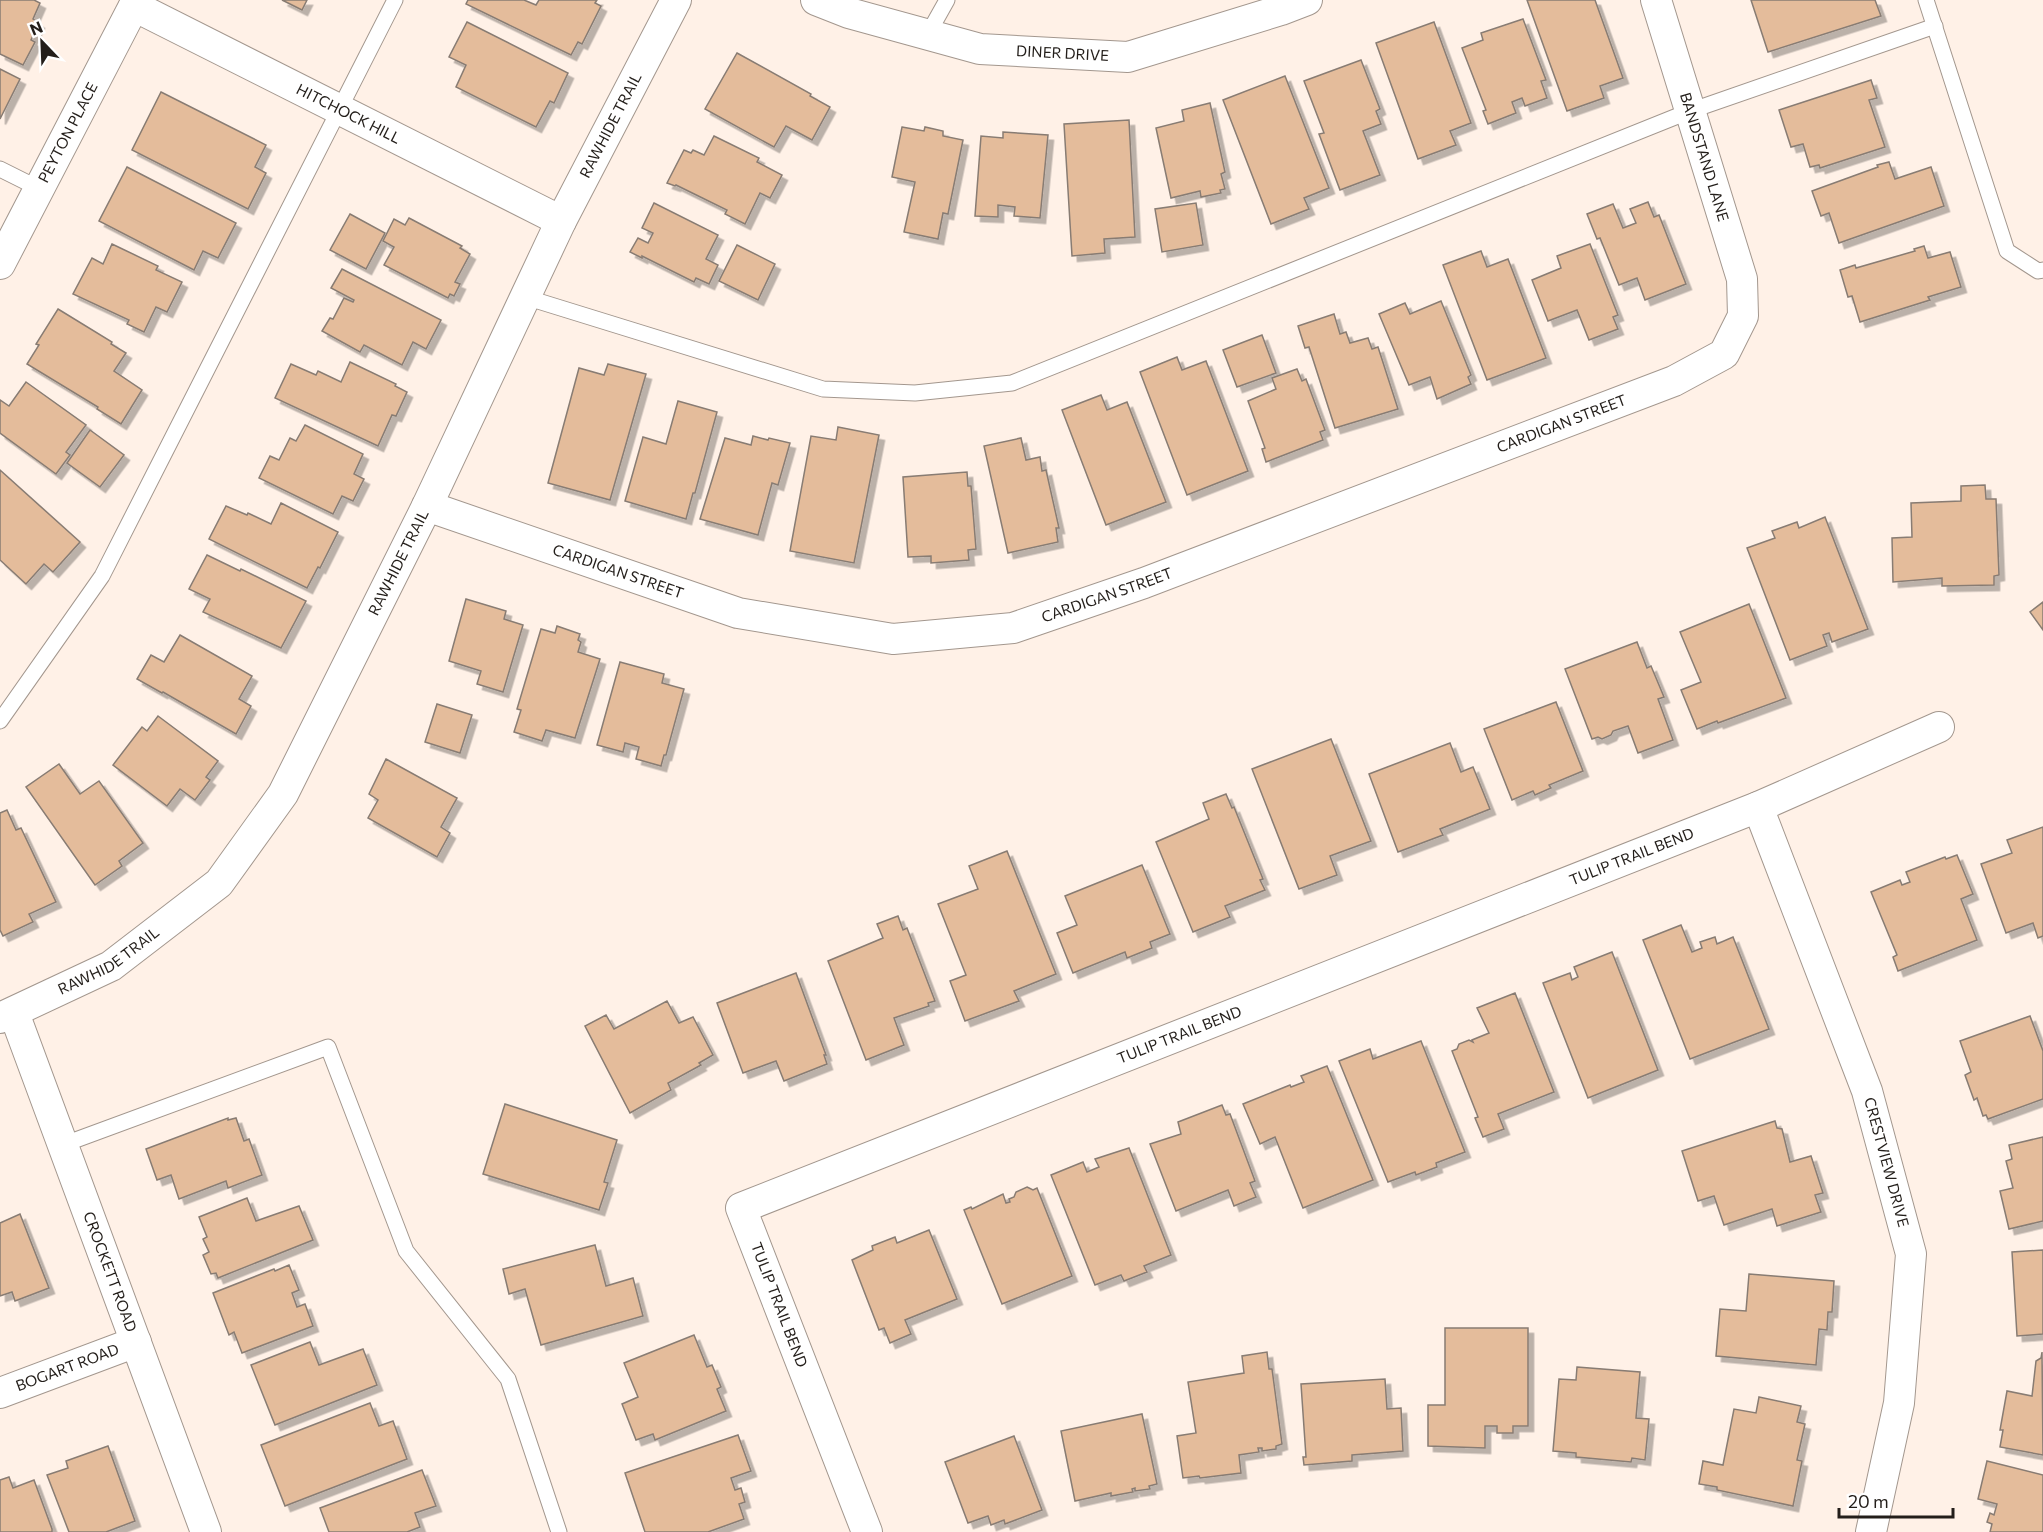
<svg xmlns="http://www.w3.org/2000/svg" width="2043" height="1532" font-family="Commissioner,sans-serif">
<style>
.building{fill:#e4bc9b;stroke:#887c73;stroke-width:1.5;filter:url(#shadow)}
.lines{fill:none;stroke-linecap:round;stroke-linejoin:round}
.service-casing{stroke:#a3978e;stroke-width:17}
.minor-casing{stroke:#a3978e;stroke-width:32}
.service{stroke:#fff;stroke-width:15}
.minor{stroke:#fff;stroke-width:30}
.labels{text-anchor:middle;stroke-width:4.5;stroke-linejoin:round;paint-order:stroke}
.street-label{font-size:15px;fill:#231e1a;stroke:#fff}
</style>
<defs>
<filter id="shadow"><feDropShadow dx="5.5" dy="5.5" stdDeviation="0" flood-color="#0004"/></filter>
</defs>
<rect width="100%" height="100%" fill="#fff1e7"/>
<g class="building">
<path d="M0,0H34L40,3L33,19L39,23L31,40L35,42L23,65L0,54Z"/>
<path d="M282,0H307L302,10Z"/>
<path d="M468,0H524L536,5L539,0H597L595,3L601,6L582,44L578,42L571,55L466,4Z"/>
<path d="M1527,0H1595L1623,78L1600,86L1604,98L1567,111Z"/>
<path d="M1751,0H1875L1881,16L1768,52Z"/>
<path d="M1523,19L1546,80L1541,81L1547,98L1525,106L1522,98L1512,102L1516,113L1488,124L1483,111L1486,110L1462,48L1483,40L1481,33Z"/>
<path d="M467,22L568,73L554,103L550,101L536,127L456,87L466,65L449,57Z"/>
<path d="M1434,22L1471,123L1450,131L1456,145L1418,159L1376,43Z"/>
<path d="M737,53L811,94L810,96L830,107L812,140L786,126L774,147L705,109Z"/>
<path d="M1361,60L1380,109L1376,111L1381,124L1363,131L1380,175L1340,190L1319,134L1324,133L1304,81Z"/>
<path d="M0,69L20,79L0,119Z"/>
<path d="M1285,76L1329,188L1304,198L1309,209L1271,224L1223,100Z"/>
<path d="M1871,80L1877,98L1869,100L1885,147L1820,168L1819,165L1810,167L1803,144L1791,147L1779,110Z"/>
<path d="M161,92L266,145L255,167L266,173L248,209L132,150Z"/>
<path d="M1210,103L1225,172L1221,174L1225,189L1220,190L1221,193L1201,197L1200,191L1171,198L1156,128L1184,121L1182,110Z"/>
<path d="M1129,120L1135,237L1104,239L1105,253L1072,256L1064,124Z"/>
<path d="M902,127L924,131L925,127L943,131V136L963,140L948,214L943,213L938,239L904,232L915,182L892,177Z"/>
<path d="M1003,132L1048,135L1040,218L1014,216L1015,207L998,205V217L975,216L981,136L1003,138Z"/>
<path d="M714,136L759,158L757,162L782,175L770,198L760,193L745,224L725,214L727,210L676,185L675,186L667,183L684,150L691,153L693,150L704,155Z"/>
<path d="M1889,162L1895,179L1931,167L1944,206L1839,243L1829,213L1821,216L1812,191L1878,167L1877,165Z"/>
<path d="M127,167L236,223L218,258L203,251L194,270L99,221Z"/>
<path d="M1648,202L1654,217L1659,215L1686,284L1645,300L1637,278L1619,285L1600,238L1597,239L1587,214L1613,204L1623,228L1636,223L1630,209Z"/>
<path d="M654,203L718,235L706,259L718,265L709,284L696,278L694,282L642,256V258L630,252L638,238L648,243L653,233L642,228Z"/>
<path d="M1196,203L1203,245L1162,252L1155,209Z"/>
<path d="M350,214L385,233L366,269L330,250Z"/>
<path d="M409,218L462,246L460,248L470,254L455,282L460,284L454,296L450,294L448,298L384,265L394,247L383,241L394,219L405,225Z"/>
<path d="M112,244L158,266L156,270L182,282L167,312L156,307L144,332L127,324L129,320L73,294L92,258L103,264Z"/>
<path d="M1590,244L1618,315L1613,317L1618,329L1589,340L1577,310L1548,321L1532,280L1561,268L1557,256Z"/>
<path d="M737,245L775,264L758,300L719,281Z"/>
<path d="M1924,246L1928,258L1950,252L1961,287L1928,297L1930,300L1860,322L1852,296L1848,297L1840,270L1855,265L1856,268L1915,251L1914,249Z"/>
<path d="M1481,251L1487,267L1508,259L1546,358L1487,380L1443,265Z"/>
<path d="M342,269L441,320L426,349L413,342L402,365L364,345L360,352L322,331L330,318L333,319L344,298L353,302L354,300L331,288Z"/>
<path d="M1441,301L1471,375L1468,377L1471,384L1437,399L1430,377L1409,385L1379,314L1405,303L1410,314Z"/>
<path d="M58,309L112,342L111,344L126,353L114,371L142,390L121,424L97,409L98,407L27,364L39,345L36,344Z"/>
<path d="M1334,314L1340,334L1346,332L1350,343L1368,338L1372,349L1378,347L1398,409L1335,428L1309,347L1305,348L1298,326Z"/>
<path d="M1262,335L1276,373L1237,387L1223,350Z"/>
<path d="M1177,357L1182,370L1206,361L1248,471L1187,495L1140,372Z"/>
<path d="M350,362L396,384L395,386L407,392L396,416L392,415L378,446L275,398L291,364L316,375L318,371L341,382Z"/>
<path d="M608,364L646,374L610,500L548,483L579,368L604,375Z"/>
<path d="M1297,369L1302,381L1306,379L1325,430L1320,432L1323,440L1266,462L1262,449L1265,448L1248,401L1276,389L1272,378Z"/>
<path d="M26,382L86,425L66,452L70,455L56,474L0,433V400L9,406Z"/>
<path d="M1101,395L1107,410L1127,402L1166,502L1106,525L1062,410Z"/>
<path d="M678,401L717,412L695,493H693L686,519L625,501L643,437L666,444Z"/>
<path d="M305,425L363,454L354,474L364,479L353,501L342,496L333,514L259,478L270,456L279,460L290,438L296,441Z"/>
<path d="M838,427L879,435L854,563L790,551L811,436L836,440Z"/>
<path d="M90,430L124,455L100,487L67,463Z"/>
<path d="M753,436L768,440L769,438L790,443L778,485L772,483L758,535L700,519L725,438L751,445Z"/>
<path d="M1021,438L1026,460L1040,457L1042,471L1046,470L1059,528H1056L1058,542L1008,553L984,446Z"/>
<path d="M0,470L80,542L53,572L44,564L26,584L0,560Z"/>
<path d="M967,472L968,486H971L976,549L968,550L969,560L931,563V556L908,557L903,477Z"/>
<path d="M1985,485L1986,499H1996L1999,575L1994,576V585L1942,586V578L1893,582L1892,538L1912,537L1911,503L1961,501V486Z"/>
<path d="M281,503L338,532L320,568L318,567L307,588L209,539L226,506L247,515L248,513L271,524Z"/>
<path d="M1825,517L1868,629L1832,642L1829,633L1823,635L1827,646L1790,660L1747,548L1775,538L1772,531L1797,522L1799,528Z"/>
<path d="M207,555L240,571L241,569L306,601L281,648L203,612L210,599L189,589Z"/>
<path d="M466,599L506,611L504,619L523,625L503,692L477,684L481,671L449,661Z"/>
<path d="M2043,602V630L2030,612Z"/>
<path d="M1749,604L1786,698L1718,723L1717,721L1697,729L1681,690L1701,682L1680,632Z"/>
<path d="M557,626L580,634L578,640L581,642L578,652L600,659L575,738L546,730L542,741L514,732L521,710L517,709L541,629L555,633Z"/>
<path d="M180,635L252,676L239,699L251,706L236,734L163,692L162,693L137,679L151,655L164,662Z"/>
<path d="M1637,642L1647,668L1651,666L1664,697L1658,699L1673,740L1638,753L1628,726L1613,731L1611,735L1602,739L1598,737L1592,739L1565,669Z"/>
<path d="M620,662L664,674L662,683L684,689L666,755H664L661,766L636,759L639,747L625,743L623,752L597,745Z"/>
<path d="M1556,702L1583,771L1549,785L1551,788L1535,795L1533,791L1512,800L1484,729Z"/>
<path d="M437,704L472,715L460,753L425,742Z"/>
<path d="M158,716L218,761L206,777L210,780L195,800L180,789L167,806L113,765L142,727L147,731Z"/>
<path d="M1331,739L1371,841L1330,856L1337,875L1299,889L1252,769Z"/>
<path d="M1450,743L1461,772L1473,767L1490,809L1440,829L1443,835L1398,852L1369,774Z"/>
<path d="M386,759L457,798L441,827L450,833L437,857L368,818L378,800L369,794Z"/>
<path d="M59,764L80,794L99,781L143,843L119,861L122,866L95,885L26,787Z"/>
<path d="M1226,794L1232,808L1234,807L1263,879L1260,880L1265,890L1225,906L1230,917L1193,932L1156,842L1209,819L1203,803Z"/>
<path d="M7,810L16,830L21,828L56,902L29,914L33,922L3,936L0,930V813Z"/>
<path d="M2043,827V936L2038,938L2033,923L2006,933L1981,864L2012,853L2007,840Z"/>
<path d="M1007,851L1056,974L1014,991L1019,1001L965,1021L950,981L966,975L938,904L978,889L969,866Z"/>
<path d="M1957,855L1973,894L1961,899L1977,940L1898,971L1893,957L1897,955L1871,892L1900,880L1902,885L1910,882L1906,872L1945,857L1946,859Z"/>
<path d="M1142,865L1170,934L1150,942L1152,948L1127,958L1125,952L1073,973L1057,933L1077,925L1065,896Z"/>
<path d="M898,916L903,930L907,928L935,1001L928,1003L929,1006L894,1018L904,1045L866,1060L828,961L883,938L877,924Z"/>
<path d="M1681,925L1692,952L1702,948L1700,942L1715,937L1717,944L1733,937L1769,1029L1690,1059L1643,940Z"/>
<path d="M1612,952L1658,1070L1588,1098L1543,983L1570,973L1572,980L1578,977L1574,967Z"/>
<path d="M796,973L826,1055H824L827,1064L784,1081L776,1061L743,1073L717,1003Z"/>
<path d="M1515,993L1554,1092L1498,1114L1504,1129L1483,1137L1475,1118L1478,1117L1452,1051L1457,1049L1459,1044L1469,1040L1473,1042L1472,1040L1489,1033L1477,1008Z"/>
<path d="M667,1001L679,1023L693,1017L713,1055L699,1063L701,1065L668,1083L671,1090L630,1113L585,1026L606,1015L614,1029Z"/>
<path d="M2030,1016L2043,1051V1099L1988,1119L1986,1115L1983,1116L1977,1098L1974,1100L1970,1089L1965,1075L1971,1072L1960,1041Z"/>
<path d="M1421,1041L1465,1152L1436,1163L1437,1167L1416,1175L1415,1172L1388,1182L1339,1061L1370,1049L1373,1059Z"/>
<path d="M1327,1066L1373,1180L1303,1208L1275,1137L1260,1144L1243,1104L1290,1085L1291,1087L1304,1082L1301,1076Z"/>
<path d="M505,1104L617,1140L604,1182L608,1183L599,1210L483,1174Z"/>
<path d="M1222,1105L1226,1115L1230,1114L1255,1181L1250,1183L1256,1197L1234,1206L1228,1190L1176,1211L1150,1144L1181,1134L1178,1122Z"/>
<path d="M228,1118V1120L236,1118L244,1141L249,1139L262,1175L228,1188L226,1181L179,1199L171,1175L157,1180L146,1149Z"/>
<path d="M1775,1121L1777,1128L1782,1129L1790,1162L1811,1156L1823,1193L1815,1195L1821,1212L1777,1226L1772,1209L1724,1225L1714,1196L1698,1201L1682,1151Z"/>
<path d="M2043,1137V1221L2009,1229L2000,1191L2013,1188L2006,1161L2012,1159L2009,1145Z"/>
<path d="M1129,1148L1171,1255L1144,1266L1147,1272L1124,1281L1121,1275L1095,1285L1051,1175L1083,1162L1087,1172L1099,1167L1095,1159Z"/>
<path d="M1027,1187L1033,1190L1037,1188L1072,1276L1002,1304L964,1210L971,1207L972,1209L1003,1194L1006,1203L1010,1202L1009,1199L1014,1197L1016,1192Z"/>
<path d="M247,1198L256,1221L299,1206L313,1240L218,1278L216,1273L211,1274L203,1255L209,1252L203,1239L207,1237L199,1217Z"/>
<path d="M20,1214L49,1288L15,1301L12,1292L0,1296V1223Z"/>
<path d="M929,1230L957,1299L905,1320L911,1334L890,1343L884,1328L879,1330L852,1260L873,1250L872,1246L895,1237L897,1243Z"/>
<path d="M595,1245L606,1286L633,1278L643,1316L541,1345L525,1289L509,1294L503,1269Z"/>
<path d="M2043,1250V1334L2017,1336L2012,1252Z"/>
<path d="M289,1265L299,1290L292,1293L297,1307L305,1304L313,1326L242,1353L234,1332L229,1335L213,1293L274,1269L275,1271Z"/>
<path d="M1749,1274L1834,1281L1832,1312H1828L1827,1330L1819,1329L1816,1365L1716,1356L1720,1309L1746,1311Z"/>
<path d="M1445,1328H1528V1426H1513V1433H1497V1426H1485V1448L1428,1446V1405H1445Z"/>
<path d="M694,1335L707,1367L712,1365L721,1387L717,1389L726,1411L655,1440L653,1434L636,1440L622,1404L638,1397L624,1363Z"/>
<path d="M310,1342L319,1365L363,1349L377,1385L275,1425L251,1365Z"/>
<path d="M1267,1352L1269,1369H1272L1282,1444L1276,1446V1449L1262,1451V1448H1258L1259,1452L1239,1455L1241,1473L1200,1478L1199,1476L1183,1478L1177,1436L1196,1433L1188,1382L1244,1373L1242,1356Z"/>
<path d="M2042,1352L2043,1455L2000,1447L2003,1430H2000L2007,1391L2032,1396L2036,1361L2041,1358Z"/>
<path d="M1577,1367L1640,1372L1636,1418L1649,1419L1645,1460L1632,1458L1631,1462L1576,1457V1453L1553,1451L1559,1379L1576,1380Z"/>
<path d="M1385,1379L1387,1409L1401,1408L1403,1451L1352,1455V1461L1304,1465L1303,1457H1306L1301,1384Z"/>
<path d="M1759,1397L1801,1406L1797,1422L1805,1424L1797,1460L1802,1461L1793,1506L1717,1490V1487L1699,1484L1703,1461L1723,1465L1734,1409L1756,1413Z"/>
<path d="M370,1403L379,1426L393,1421L407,1459L285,1506L261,1445Z"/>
<path d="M1142,1414L1157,1484L1149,1486L1150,1489L1135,1491V1488L1132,1489L1133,1492L1111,1496V1493L1075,1501L1061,1431Z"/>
<path d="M738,1435L751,1471L731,1478L735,1490L741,1488L745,1502L739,1504L744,1519L708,1532H645L625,1473Z"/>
<path d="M1014,1436L1042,1510L1005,1524L1004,1520L991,1525L988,1516L968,1523L945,1462Z"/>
<path d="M108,1446L135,1521L106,1532H69L47,1475L68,1468L66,1461Z"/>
<path d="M1987,1461L2043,1475V1532H1990L1992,1524L1987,1522L1990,1513L1994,1515L1997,1504L1978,1499Z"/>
<path d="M422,1470L436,1506L415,1513L420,1527L407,1532H329L320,1508Z"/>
<path d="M9,1477L13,1488L34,1480L52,1529V1532H0V1480Z"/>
</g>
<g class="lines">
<defs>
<g id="service">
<path d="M1926,0L2007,251L2038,271L2043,270"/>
<path d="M928,34L947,0"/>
<path d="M0,169L40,189"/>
<path d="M525,297L823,389L915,393L1012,383L1690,111L1935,26"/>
<path d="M0,721L102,576L395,0"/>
<path d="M62,1145L328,1047L406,1251L508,1379L559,1532"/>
</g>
<g id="minor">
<path id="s1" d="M816,0L849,13L980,49L1128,57L1281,10L1307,0"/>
<path id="s2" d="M134,6L561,221"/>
<path id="s3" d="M0,264L137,0"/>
<path id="s4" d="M427,506L738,613L893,639L1013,628L1144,583L1674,381L1724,354L1743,316L1742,279L1656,0"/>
<path id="s5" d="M1758,807L1867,1091L1911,1254L1899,1403L1871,1532"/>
<path id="s6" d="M14,1013L206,1532"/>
<path id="s7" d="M0,1018L111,966L219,883L283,794L427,506L561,221L676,0"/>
<path id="s8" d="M0,1393L136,1342"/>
<path id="s9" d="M867,1532L741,1208L1758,807L1939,727"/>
</g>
</defs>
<use href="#service" class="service-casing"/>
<use href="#minor" class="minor-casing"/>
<use href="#service" class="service"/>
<use href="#minor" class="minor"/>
</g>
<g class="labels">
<g class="street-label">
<text dy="5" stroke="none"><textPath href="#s1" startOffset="254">DINER DRIVE</textPath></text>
<text dy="5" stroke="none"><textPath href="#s2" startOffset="240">HITCHOCK HILL</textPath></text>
<text dy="5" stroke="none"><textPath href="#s7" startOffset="1113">RAWHIDE TRAIL</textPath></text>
<text dy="5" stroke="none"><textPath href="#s3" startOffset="148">PEYTON PLACE</textPath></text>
<text transform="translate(1704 157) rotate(73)" y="5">BANDSTAND LANE</text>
<text dy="5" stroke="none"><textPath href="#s4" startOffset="1192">CARDIGAN STREET</textPath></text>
<text dy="5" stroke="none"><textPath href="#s7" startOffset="627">RAWHIDE TRAIL</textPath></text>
<text dy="5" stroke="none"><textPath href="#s4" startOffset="202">CARDIGAN STREET</textPath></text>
<text dy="5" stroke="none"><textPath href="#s4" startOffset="706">CARDIGAN STREET</textPath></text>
<text dy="5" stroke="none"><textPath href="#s9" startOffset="1305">TULIP TRAIL BEND</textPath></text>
<text dy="5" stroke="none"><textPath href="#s7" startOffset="123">RAWHIDE TRAIL</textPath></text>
<text dy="5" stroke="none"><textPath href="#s9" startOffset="819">TULIP TRAIL BEND</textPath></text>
<text dy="5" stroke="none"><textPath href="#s5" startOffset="378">CRESTVIEW DRIVE</textPath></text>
<text dy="5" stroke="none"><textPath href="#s6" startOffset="276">CROCKETT ROAD</textPath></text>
<text transform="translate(779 1305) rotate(69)" y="5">TULIP TRAIL BEND</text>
<text dy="5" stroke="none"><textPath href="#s8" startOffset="72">BOGART ROAD</textPath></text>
</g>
</g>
<g transform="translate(42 42) rotate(337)" stroke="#ffffff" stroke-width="4.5" paint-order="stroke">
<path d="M0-4.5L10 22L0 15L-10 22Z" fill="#231e1a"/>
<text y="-9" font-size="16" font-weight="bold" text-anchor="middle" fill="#231e1a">N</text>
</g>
<path d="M1839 1508v9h114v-9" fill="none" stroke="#231e1a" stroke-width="3"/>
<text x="1848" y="1508" font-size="18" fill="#231e1a" stroke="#ffffff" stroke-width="4.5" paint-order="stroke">20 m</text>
</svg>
